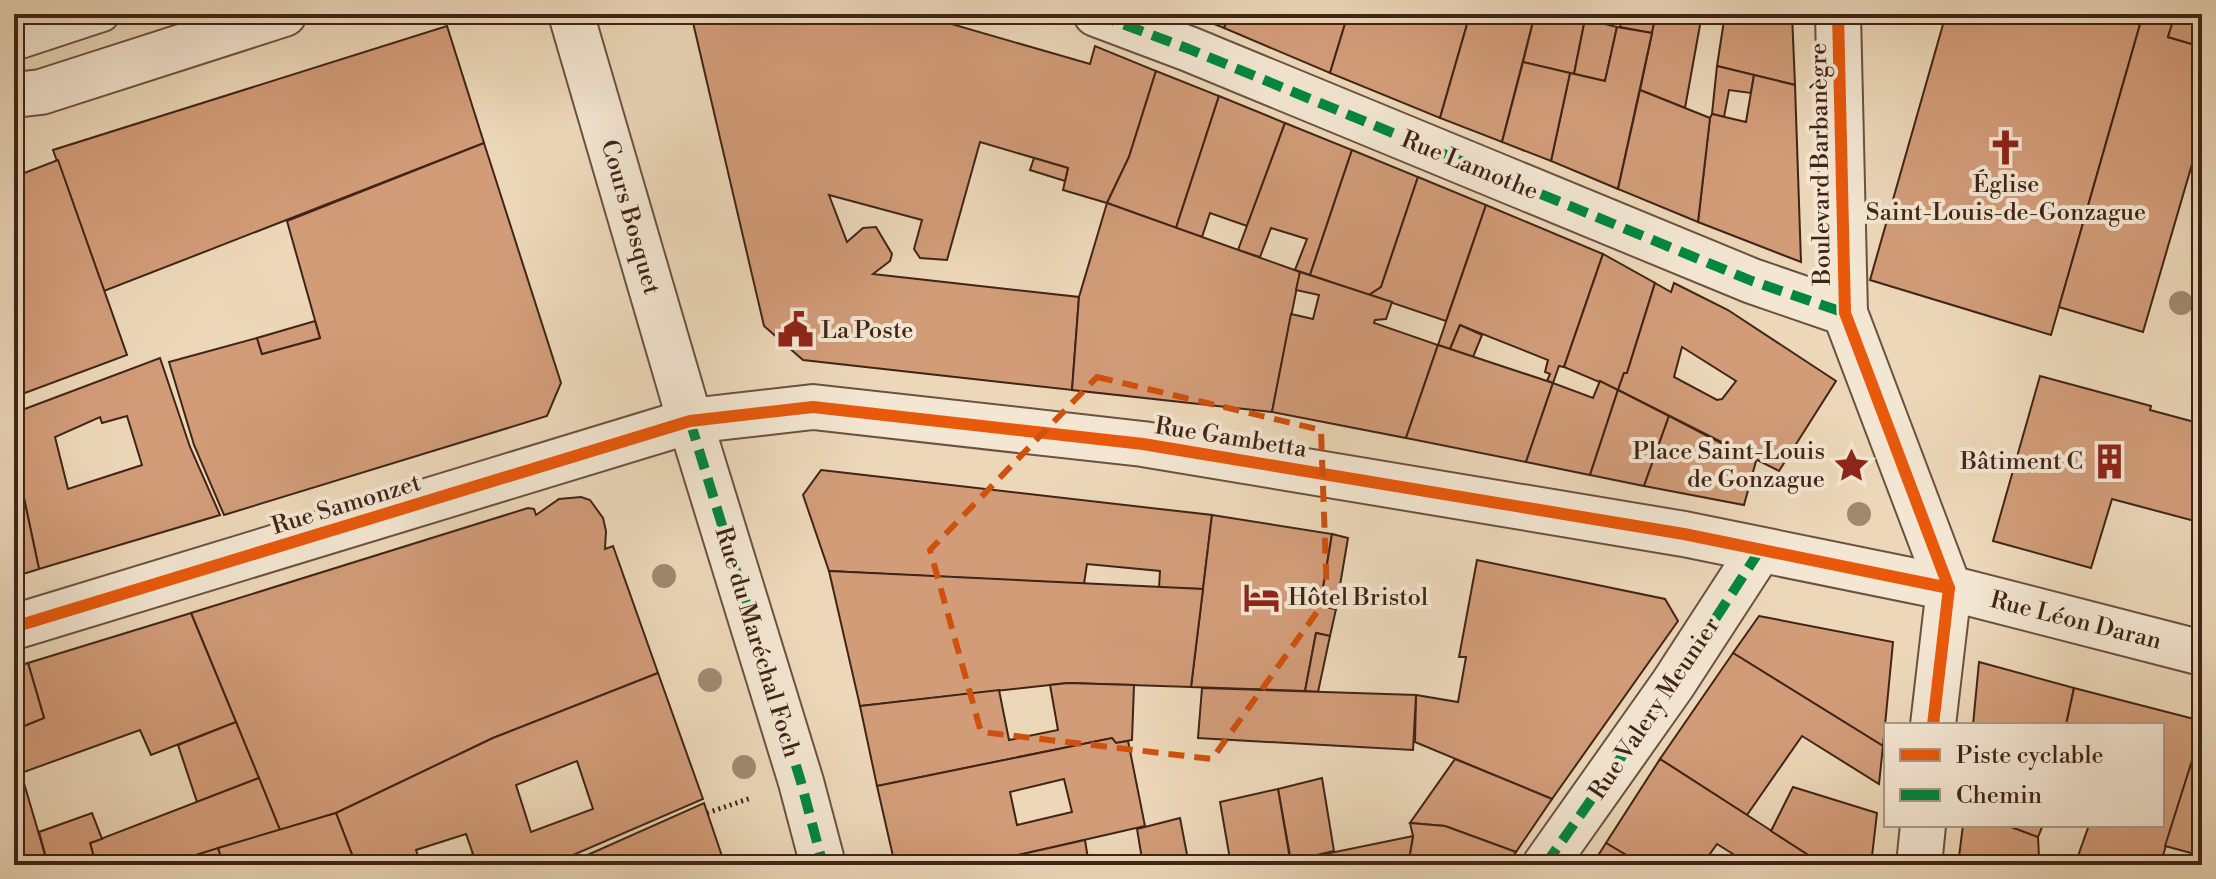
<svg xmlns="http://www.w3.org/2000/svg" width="2216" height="879" font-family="'Libre Bodoni',serif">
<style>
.building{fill:#d29c79;stroke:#402417;stroke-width:2;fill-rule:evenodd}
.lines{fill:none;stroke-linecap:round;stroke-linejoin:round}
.service-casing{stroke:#6b5140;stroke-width:38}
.pedestrian-casing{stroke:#6b5140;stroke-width:48}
.minor-casing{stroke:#6b5140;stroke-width:48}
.path{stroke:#402417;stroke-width:5;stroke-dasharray:2 4;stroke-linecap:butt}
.service{stroke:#f3e6d2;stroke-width:34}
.pedestrian{stroke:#f3e6d2;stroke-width:44}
.minor{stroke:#f3e6d2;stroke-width:44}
.quiet{stroke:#00873e;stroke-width:10;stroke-dasharray:20 10;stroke-linecap:butt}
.cycleway-casing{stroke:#f3e6d2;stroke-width:17}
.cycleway{stroke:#e8590c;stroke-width:12}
.tree{fill:#9f8a70}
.marked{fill:none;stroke:#cf510e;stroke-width:6;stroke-dasharray:16 10;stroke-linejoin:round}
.labels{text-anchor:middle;stroke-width:8;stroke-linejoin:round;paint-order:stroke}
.street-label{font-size:24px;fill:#402417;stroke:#f3e6d2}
.poi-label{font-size:24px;fill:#402417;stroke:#f3e6d2;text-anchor:start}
</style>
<rect width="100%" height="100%" fill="#ecd8b9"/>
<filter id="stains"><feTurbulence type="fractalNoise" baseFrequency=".0025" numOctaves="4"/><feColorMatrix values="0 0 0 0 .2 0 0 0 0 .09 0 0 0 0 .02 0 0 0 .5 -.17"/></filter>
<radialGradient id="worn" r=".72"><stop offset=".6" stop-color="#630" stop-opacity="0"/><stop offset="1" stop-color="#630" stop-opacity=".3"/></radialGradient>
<g class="building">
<path d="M691,14H917L1090,64L1095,46L1156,71L1129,157L1107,203L1063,190L1068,168L980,142L947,260L920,258L914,249L922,220L829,195L847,242L863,228L876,227L892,254L890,261L873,274L1079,297L1072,390L803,360L764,326Z"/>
<path d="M1189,14H1230L1224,28Z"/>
<path d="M1230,14H1348L1330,73L1224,28Z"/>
<path d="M1348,14H1470L1440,118L1330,73Z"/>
<path d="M1470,14H1535L1502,142L1440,118Z"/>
<path d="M1535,14H1557L1585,19L1574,74L1523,62Z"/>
<path d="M1622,14H1656L1652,33L1620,27Z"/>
<path d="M1656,14H1702L1685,108L1640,90Z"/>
<path d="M1725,14H1792L1795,85L1717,66Z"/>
<path d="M1946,14H2143L2051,335L1870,280Z"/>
<path d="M2143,14H2158L2174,18L2168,37L2202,47L2197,69L2202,71V130L2143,332L2059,307Z"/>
<path d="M2175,14H2202V47L2168,37Z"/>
<path d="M1585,19L1617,27L1605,81L1574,74Z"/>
<path d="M447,26L484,143L104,291L53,150Z"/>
<path d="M1617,27L1652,33L1618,189L1551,161L1570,73L1605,81Z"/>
<path d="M1523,62L1570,73L1551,161L1502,142Z"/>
<path d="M1717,66L1754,75L1751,93L1729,90L1724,117L1712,114Z"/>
<path d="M1156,71L1219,96L1176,228L1107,203L1129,157Z"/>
<path d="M1754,75L1795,85L1801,262L1698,222L1710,118L1712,114L1746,122Z"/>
<path d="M1640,90L1710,118L1698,222L1618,189Z"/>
<path d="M1219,96L1285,123L1247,226L1210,213L1202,237L1176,228Z"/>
<path d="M1285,123L1352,150L1310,275L1295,270L1307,239L1271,228L1260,257L1238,250Z"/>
<path d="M484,143L561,383L547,416L224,515L194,445L169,362L257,338L262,354L320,338L287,221Z"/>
<path d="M1352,150L1418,177L1381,287L1369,295L1310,275Z"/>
<path d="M1034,158L1068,168L1065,181L1030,170Z"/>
<path d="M58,160L127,355L14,397V202L19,175Z"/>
<path d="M19,175L14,202V177Z"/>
<path d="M1418,177L1486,205L1446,321L1369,295L1381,287Z"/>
<path d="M1107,203L1300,272L1272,412L1072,390L1079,297Z"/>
<path d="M1486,205L1603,254L1564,367L1559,366L1553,383L1547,381L1550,374L1545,372L1548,360L1460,325L1450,349L1438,345Z"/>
<path d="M1603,254L1655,283L1627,373H1624L1618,390L1564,367Z"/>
<path d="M1300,272L1392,302L1386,319L1375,320L1374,323L1438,345L1406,438L1272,412L1291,314L1313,319L1319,295L1296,290Z"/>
<path d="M1655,283L1671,292L1674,283L1728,310L1836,381L1779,471L1618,390L1624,373H1627ZM1682,347L1736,381L1722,399L1717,400L1674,377Z"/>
<path d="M315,321L320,338L262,354L257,338Z"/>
<path d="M1460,325L1482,335L1473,357L1450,349Z"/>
<path d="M1438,345L1553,383L1526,462L1406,438Z"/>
<path d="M160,358L190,447L220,515L39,569L14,451V413ZM127,416L142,465L68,489L55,437L100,417L102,423Z"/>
<path d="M2040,376L2151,406L2150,410L2202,424V523L2112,499L2091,568L1993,541Z"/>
<path d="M1600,381L1618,390L1590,475L1526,462L1553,383L1593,398Z"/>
<path d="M1618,390L1669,416L1644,486L1590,475Z"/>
<path d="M1669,416L1756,461L1744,505L1644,486Z"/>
<path d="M14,451L39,569L14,577Z"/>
<path d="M821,470L1212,515L1203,589L1159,588L1160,571L1087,564L1084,584L829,571L803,495Z"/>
<path d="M581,497L590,500L603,518L606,531L605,549L613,546L658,673L493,738L336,813L280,830L191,613L528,508L534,509L536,515L559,499Z"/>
<path d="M1212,515L1332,534L1320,606L1336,609L1330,636L1316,633L1305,691L1191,687Z"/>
<path d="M1332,534L1348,538L1336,609L1320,606Z"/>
<path d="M1477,560L1665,599L1678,621L1552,799L1415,742L1416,695L1458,702L1466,657H1459Z"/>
<path d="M829,571L1203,589L1191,687L1068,683L860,706Z"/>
<path d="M191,613L236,722L151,755L140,730L21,773L48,865H14V730L44,718L28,663Z"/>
<path d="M1759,616L1893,642L1883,746L1733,653Z"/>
<path d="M1316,633L1330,636L1318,692L1305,691Z"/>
<path d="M1733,653L1883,746L1879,784L1802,736L1747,815L1660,759Z"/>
<path d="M1979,662L2074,688L2066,725H1973Z"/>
<path d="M28,663L44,718L14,730V667Z"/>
<path d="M658,673L703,799L550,865H444L473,854L466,834L416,850L421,865H356L336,813L493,738ZM577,761L593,809L531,832L516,785Z"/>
<path d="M1068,683L1134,685L1132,740L1116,743L1112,738L877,786L860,706L999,690L1009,740L1058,730L1050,685Z"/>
<path d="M1202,688L1416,695L1413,750L1198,738Z"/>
<path d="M2074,688L2202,721V729L2160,865H2094L2078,856L2089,825H2162V725H2066Z"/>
<path d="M236,722L259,778L197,802L178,745Z"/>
<path d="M2202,729V856L2165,846Z"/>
<path d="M1112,738L1116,743L1128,741L1145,826L974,865H895L877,786ZM1064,779L1072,812L1017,825L1010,792Z"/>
<path d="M1455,759L1552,799L1516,852L1445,826L1410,823Z"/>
<path d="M1660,759L1747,815L1824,865H1742L1744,861L1717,844L1702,865H1643L1606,843Z"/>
<path d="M259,778L280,830L164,865H96L90,843Z"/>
<path d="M1322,778L1334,851L1291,861L1278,789Z"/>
<path d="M1793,787L1877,813L1871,865H1824L1771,831Z"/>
<path d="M1278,789L1291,865H1231L1220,802Z"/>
<path d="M704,803L725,865H565Z"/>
<path d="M92,813L102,839L90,843L96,865H48L39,832Z"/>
<path d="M336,813L356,865H223L218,848Z"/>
<path d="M1180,818L1189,865H1143L1137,829Z"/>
<path d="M1410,823L1445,826L1516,852L1507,865H1408L1413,836Z"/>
<path d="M1963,825H2006L2038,837L2039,857L2047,859L2051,865H1958Z"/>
<path d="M2006,825H2043L2038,837Z"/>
<path d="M1413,836L1408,865H1291V861Z"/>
<path d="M1085,840L1089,865H974Z"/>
<path d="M1606,843L1643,865H1592Z"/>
<path d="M218,848L223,865H164Z"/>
<path d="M2078,856L2094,865H2075Z"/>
</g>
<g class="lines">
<defs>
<path id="service" d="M14,43L102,14"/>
<g id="pedestrian">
<path d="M1096,14L1189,49L1752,281L1845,313"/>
<path d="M690,421L801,782L823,865"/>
<path d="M1545,865L1673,684L1760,550"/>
</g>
<g id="minor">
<path d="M571,14L690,421"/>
<path d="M1838,14L1845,313L1949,588L1933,725"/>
<path d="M14,95L41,92L284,14"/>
<path d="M14,627L690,421L813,407L1143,444L1684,534L1949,588L2202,653"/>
<path d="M1919,865L1923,825"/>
</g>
</defs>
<use href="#service" class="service-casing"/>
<use href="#pedestrian" class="pedestrian-casing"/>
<use href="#minor" class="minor-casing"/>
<path class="path" d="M707,813L751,798"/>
<use href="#service" class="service"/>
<use href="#pedestrian" class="pedestrian"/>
<use href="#minor" class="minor"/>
<g class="quiet">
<path d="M1096,14L1189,49L1752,281L1845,313"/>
<path d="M690,421L801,782L823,865"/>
<path d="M1545,865L1673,684L1760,550"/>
</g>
<defs>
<g id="cycleway">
<path d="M1838,14L1845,313L1949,588L1933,725"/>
<path d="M14,627L690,421L813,407L1143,444L1684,534L1949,588"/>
</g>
</defs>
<use href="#cycleway" class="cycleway-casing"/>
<use href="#cycleway" class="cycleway"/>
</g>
<g class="tree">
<circle cx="2181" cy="303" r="12"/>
<circle cx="1859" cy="514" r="12"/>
<circle cx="664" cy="576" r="12"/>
<circle cx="710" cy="680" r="12"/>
<circle cx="744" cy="767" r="12"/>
</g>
<path class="marked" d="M1097,377L1321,430L1327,598L1212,759L981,732L930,550Z"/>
<defs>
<symbol id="church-bare" viewBox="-9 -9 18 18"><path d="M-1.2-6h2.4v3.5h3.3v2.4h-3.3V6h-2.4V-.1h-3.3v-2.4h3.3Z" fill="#8f2418" stroke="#f3e6d2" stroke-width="2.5" paint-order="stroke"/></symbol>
<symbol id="civic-bare" viewBox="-9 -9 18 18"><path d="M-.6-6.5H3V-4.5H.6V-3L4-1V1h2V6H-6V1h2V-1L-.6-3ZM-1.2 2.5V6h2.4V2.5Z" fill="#8f2418" stroke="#f3e6d2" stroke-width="2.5" paint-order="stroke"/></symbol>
<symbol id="building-bare" viewBox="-9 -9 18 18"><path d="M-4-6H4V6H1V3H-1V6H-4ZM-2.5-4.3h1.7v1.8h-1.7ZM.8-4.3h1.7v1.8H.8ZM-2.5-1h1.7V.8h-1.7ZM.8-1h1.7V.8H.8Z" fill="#8f2418" stroke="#f3e6d2" stroke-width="2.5" paint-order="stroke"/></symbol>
<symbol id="sight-bare" viewBox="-9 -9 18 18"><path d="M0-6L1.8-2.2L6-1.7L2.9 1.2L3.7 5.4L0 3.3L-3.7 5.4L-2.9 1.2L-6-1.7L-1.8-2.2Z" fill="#8f2418" stroke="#f3e6d2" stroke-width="2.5" paint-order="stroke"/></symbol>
<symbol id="hotel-bare" viewBox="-9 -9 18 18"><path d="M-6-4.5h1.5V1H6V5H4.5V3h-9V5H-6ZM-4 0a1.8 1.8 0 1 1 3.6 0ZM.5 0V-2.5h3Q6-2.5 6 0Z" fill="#8f2418" stroke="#f3e6d2" stroke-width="2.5" paint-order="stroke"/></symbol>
</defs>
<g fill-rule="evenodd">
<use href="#church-bare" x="1980" y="122" width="51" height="51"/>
<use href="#civic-bare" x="770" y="304" width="51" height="51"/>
<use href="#building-bare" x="2084" y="436" width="51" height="51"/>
<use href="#sight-bare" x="1826" y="440" width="51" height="51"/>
<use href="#hotel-bare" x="1236" y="572" width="51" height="51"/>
</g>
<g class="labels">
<g class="street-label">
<text transform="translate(1820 164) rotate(-91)" y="8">Boulevard Barbanègre</text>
<text transform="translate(1470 165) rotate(22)" y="8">Rue Lamothe</text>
<text transform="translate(631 217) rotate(74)" y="8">Cours Bosquet</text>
<text transform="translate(1231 437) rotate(9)" y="8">Rue Gambetta</text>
<text transform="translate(346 504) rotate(-17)" y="8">Rue Samonzet</text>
<text transform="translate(2076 620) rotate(14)" y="8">Rue Léon Daran</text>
<text transform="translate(758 642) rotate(73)" y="8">Rue du Maréchal Foch</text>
<text transform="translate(1654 708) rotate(-56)" y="8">Rue Valery Meunier</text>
</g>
<g class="poi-label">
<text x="2006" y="192" text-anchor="middle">Église<tspan x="2006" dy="28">Saint-Louis-de-Gonzague</tspan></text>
<text x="821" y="338">La Poste</text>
<text x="1825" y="459" text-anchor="end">Place Saint-Louis<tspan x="1825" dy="28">de Gonzague</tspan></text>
<text x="2083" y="469" text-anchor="end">Bâtiment C</text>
<text x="1288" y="605">Hôtel Bristol</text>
</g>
</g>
<rect width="2216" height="879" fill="none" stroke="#ecd8b9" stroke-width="48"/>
<rect x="16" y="16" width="2184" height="847" fill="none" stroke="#402417" stroke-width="4"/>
<rect x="24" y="24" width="2168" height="831" fill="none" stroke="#402417" stroke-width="2"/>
<rect x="1884" y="723" width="280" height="104" fill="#f3e6d2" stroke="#ab9887" stroke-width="2"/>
<rect x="1900" y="749" width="40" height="12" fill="#e8590c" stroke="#ab9887" stroke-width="2"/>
<text x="1956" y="763" font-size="24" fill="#402417">Piste cyclable</text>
<rect x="1900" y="789" width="40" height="12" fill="#00873e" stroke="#ab9887" stroke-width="2"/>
<text x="1956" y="803" font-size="24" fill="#402417">Chemin</text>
<rect width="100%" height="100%" filter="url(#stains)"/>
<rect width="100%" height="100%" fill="url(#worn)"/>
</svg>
